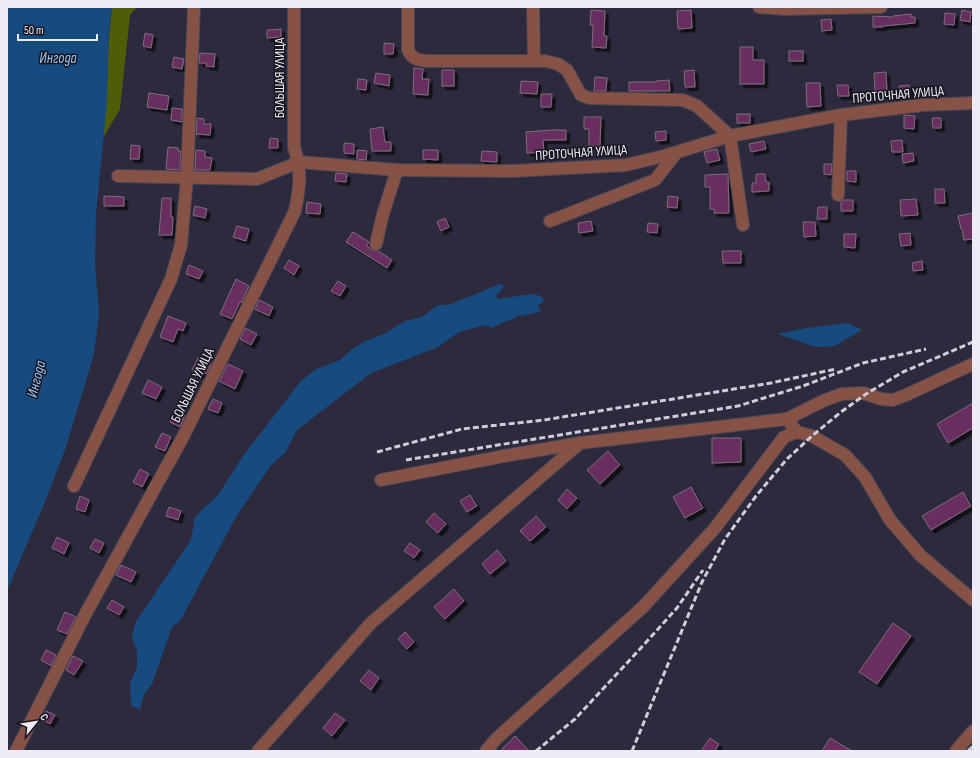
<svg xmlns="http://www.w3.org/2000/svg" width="980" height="758" font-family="'Sofia Sans Condensed',sans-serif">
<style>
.green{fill:#515d06}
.water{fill:#174b80}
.building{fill:#672f5f;stroke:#7f6c7b;filter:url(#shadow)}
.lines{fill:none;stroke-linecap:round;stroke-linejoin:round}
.minor-casing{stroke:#484557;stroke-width:14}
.minor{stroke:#875246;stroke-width:12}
.rail{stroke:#cecdda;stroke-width:3;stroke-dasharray:6 3;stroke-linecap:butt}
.labels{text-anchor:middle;stroke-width:3;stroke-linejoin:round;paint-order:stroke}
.street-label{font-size:14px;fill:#ecebf7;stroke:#15141c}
.water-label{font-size:15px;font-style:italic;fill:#9dc7f6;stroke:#15141c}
</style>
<defs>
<filter id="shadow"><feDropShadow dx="3.5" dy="3.5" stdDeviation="0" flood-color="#0009"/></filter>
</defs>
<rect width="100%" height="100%" fill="#2d2a3d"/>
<path class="green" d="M112,7H137L130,15L120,109L103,138C107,94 107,51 112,7Z"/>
<g class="water">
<path d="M7,7H112L109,31L107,103L96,213L95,264L99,314L94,354L66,447L44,504L7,591Z"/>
<path d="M500,284L504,286L497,295V299L532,294L541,296L544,300L538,306L541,312L519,316L491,328L486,325L459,332L438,347L371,373L297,430L285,453L271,465L236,517L180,621L172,627L152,684L144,694L140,710L131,705L130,683L137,667V651L132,638L135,623L191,540L195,517L218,495L245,453L301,381L316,369L340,360L351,350L363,342L384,334L405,321L422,317L436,306L451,304Z"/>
<path d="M848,323L862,330L834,346L816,347L778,334L806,328Z"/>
</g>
<g class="building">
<path d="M591,10L605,11L604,36H607L606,48L592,47L593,25H590Z"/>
<path d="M691,10L692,28L678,29L677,11Z"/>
<path d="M962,10L971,12L970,22L960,20Z"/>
<path d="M945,13L955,14L954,25L944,24Z"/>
<path d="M911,14V17H915V23L883,26V27H873V16L893,17V16Z"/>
<path d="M831,19L832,30L822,31L821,20Z"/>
<path d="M281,29V37L267,38V30Z"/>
<path d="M145,33L153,35L151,48L143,46Z"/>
<path d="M384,43L394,44L393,54H384Z"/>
<path d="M740,47H753V60H764V84H740Z"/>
<rect x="789" y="51" width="14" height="10"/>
<path d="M200,53L215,54L214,67L206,66V63H199Z"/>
<path d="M174,57L184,59L182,69L172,67Z"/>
<path d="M414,68L423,69L422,79H429L428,95L413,94Z"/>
<rect x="442" y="70" width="12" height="16"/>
<path d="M694,70L695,87H685L684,71Z"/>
<path d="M886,72L887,91H875L874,73Z"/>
<path d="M376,73L390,75L389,86L374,83Z"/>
<path d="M595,77L607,78L606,91H594Z"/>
<path d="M358,79L367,80L366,90L357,89Z"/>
<path d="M669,80L670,91H629V82H656V81Z"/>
<path d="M521,81L538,82L537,94L520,93Z"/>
<path d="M806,83H820L821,106L807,107Z"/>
<path d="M837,85H848L849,96H838Z"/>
<path d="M909,85L910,94L900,95L899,86Z"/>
<path d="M149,93L169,96L167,110L147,107Z"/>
<path d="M541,94H552L551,107H541Z"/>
<path d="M172,108L182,109V122L171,120Z"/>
<rect x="737" y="114" width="13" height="9"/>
<path d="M904,115L915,116L914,129L904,128Z"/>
<path d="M584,117H601L600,146H589V129H584Z"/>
<path d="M197,118L204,119V124H211L210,135L196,134Z"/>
<path d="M932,118H941V128H933Z"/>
<path d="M383,127L385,142H391V151H372L370,129Z"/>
<path d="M551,130H566V140H543L544,152L527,153L526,132Z"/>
<path d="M666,131V140L656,141L655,132Z"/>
<path d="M270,138L278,139V148H269Z"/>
<path d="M902,140L903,152H892L891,141Z"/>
<path d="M764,141L766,149L751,152L749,144Z"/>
<path d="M344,143L354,144V154L344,153Z"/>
<path d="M131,145L140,146L139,159H130Z"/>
<path d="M168,147L178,148V151H181L180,170L166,169Z"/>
<path d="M717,149L720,160L707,163L704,152Z"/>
<path d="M196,150L205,151V157L212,158L210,170H195Z"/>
<path d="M357,150L367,151L366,160L357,159Z"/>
<path d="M423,150H438V160L423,159Z"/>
<path d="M482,151L497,152V162L481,161Z"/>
<path d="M913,153L914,161L903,163L902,154Z"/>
<path d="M824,164H832L831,175L824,174Z"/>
<path d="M847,171H856V182L847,181Z"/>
<path d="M336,173L347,174L346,182L335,181Z"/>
<path d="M728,174L729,213H714V209H710V187H705V175Z"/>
<path d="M756,174H765L766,182H769V191L752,192V183H756Z"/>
<path d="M935,189H944L945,203H935Z"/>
<path d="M104,196L124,197V206H104Z"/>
<path d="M668,196L678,197L677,208L667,207Z"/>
<path d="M162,198H171V217H173L172,235H159Z"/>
<path d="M916,199L918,215L901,216L900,200Z"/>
<path d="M843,200H853V211H841V202Z"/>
<path d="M307,202L321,204L320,214L306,213Z"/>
<path d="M195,206L207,209L205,218L193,215Z"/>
<path d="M818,207H827V219H817Z"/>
<path d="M973,213V239L964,240L962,229H961L958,216Z"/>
<path d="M445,218L449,227L441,231L437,222Z"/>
<path d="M591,221L593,231L579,233L578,223Z"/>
<path d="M803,222H815L816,236L804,237Z"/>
<path d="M648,223L658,224L657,233L647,232Z"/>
<path d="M237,226L249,229L246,241L233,237Z"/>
<path d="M353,232L369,242L367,245L371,250L378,251L392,260L387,268L346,242Z"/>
<path d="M910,233L911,245L901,246L899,234Z"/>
<path d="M844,234H856L855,248L844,247Z"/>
<path d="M722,251H741V263H723Z"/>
<path d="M289,260L299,266L294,275L284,268Z"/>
<path d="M922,261L923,270L913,271L912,263Z"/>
<path d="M189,265L203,271L199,279L186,274Z"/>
<path d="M236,279L249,286L241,303L240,302L232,319L220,314Z"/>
<path d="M338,281L346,286L340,296L331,291Z"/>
<path d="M259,300L273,307L269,316L255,309Z"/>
<path d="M168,316L186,323L183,331L178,329L173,342L160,337Z"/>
<path d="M245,328L257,334L251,345L240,339Z"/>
<path d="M198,358L211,364L206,374L204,373L203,376L192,370Z"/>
<path d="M228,364L243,371L235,389L219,381Z"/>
<path d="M148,380L162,387L156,399L142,393Z"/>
<path d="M213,399L222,403L218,413L208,409Z"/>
<path d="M973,403V428L948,443L937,424Z"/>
<path d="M176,411L185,415L180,427L170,422Z"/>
<path d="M162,433L171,437L165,451L155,447Z"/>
<path d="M712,438H741V462L712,463Z"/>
<path d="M608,451L620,465L600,484L587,470Z"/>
<path d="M140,469L149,474L142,487L133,482Z"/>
<path d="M691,487L703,508L685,518L673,497Z"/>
<path d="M567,489L577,498L567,509L558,500Z"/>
<path d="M963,492L971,506L931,530L922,516Z"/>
<path d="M470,495L477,506L467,512L460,501Z"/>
<path d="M80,496L89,500L85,512L76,509Z"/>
<path d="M169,507L181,511L178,520L166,516Z"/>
<path d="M434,513L446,524L438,533L426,522Z"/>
<path d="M536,516L546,527L530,541L520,531Z"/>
<path d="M57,537L69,543L64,554L52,548Z"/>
<path d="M95,539L104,543L99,553L90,548Z"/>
<path d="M410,543L420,550L414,558L404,551Z"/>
<path d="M497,550L506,561L490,574L482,564Z"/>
<path d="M121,565L136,572L131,582L116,575Z"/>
<path d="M454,589L464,601L445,619L434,607Z"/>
<path d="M112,600L124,607L119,615L107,608Z"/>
<path d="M65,612L76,617L67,634L57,630Z"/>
<path d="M893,623L911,636L877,684L859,672Z"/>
<path d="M405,632L414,642L407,649L398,639Z"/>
<path d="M46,650L56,655L51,666L41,660Z"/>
<path d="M73,656L83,661L74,675L66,670Z"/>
<path d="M369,670L379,678L371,690L360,681Z"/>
<path d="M46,711L55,715L50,724L41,719Z"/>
<path d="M335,713L345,720L332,736L323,728Z"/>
<path d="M515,736L529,751H500Z"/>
<path d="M710,738L719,744L715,751H701Z"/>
<path d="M830,738L852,751H822Z"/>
</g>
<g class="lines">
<defs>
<g id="minor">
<path d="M408,7V50C412,59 418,60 427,61H545L558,64L567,70L581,95L589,98L683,100L697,106L730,136L743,225"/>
<path d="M533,7L534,61"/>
<path d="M759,7L785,9L881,7"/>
<path d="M118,176L257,179L299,162L397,170L513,171L626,165L664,156L730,136L841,115L923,105L973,103"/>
<path d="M838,195L841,115"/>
<path d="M550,221L655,180L677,152"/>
<path d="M376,244L383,214L397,170"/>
<path d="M787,419L825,400L842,394L863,393L881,399L893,400L906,395L973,364"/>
<path d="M381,480L504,456L580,443"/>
<path d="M74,486L171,279L181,245L187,177L194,7"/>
<path d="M16,751L86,613L184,435L295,211C300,186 302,172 294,147V7"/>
<path d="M258,751L371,623L580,443L787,419L797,432"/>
<path d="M486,751L496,739L643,607L715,528L784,437L797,432L812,436L845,455L865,477L890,520L920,555L973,600"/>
<path d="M956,751L973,731"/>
</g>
</defs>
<use href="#minor" class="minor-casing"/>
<use href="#minor" class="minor"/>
<g class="rail">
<path d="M377,452L462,429L544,420L771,383L836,369"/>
<path d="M406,460L738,406L803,386L863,363L926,349"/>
<path d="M536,751L575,719L640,649L677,608L703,570"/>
<path d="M632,751L702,582L725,539L756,496L787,459L812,436L841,412L866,394L903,372L973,342"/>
<path d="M968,751L973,746"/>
</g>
</g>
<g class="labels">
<g class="street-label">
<text transform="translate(279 78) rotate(-90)" y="5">БОЛЬШАЯ УЛИЦА</text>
<text transform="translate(898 94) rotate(-5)" y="5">ПРОТОЧНАЯ УЛИЦА</text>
<text transform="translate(581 152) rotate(-4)" y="5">ПРОТОЧНАЯ УЛИЦА</text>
<text transform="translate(192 385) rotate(-64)" y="5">БОЛЬШАЯ УЛИЦА</text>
</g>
<g class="water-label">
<text x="58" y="63">Ингода</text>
<text transform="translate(36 379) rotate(-76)" y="5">Ингода</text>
</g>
</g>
<rect width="980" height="758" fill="none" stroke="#ecebf7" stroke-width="16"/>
<g transform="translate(36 722) rotate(60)" stroke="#15141c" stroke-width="3" paint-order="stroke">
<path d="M0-3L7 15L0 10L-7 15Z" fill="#ecebf7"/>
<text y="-6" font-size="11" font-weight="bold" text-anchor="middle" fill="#ecebf7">С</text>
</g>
<path d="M18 34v6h79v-6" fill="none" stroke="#ecebf7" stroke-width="2"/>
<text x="24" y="34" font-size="12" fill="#ecebf7" stroke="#15141c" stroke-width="3" paint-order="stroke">50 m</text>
</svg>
